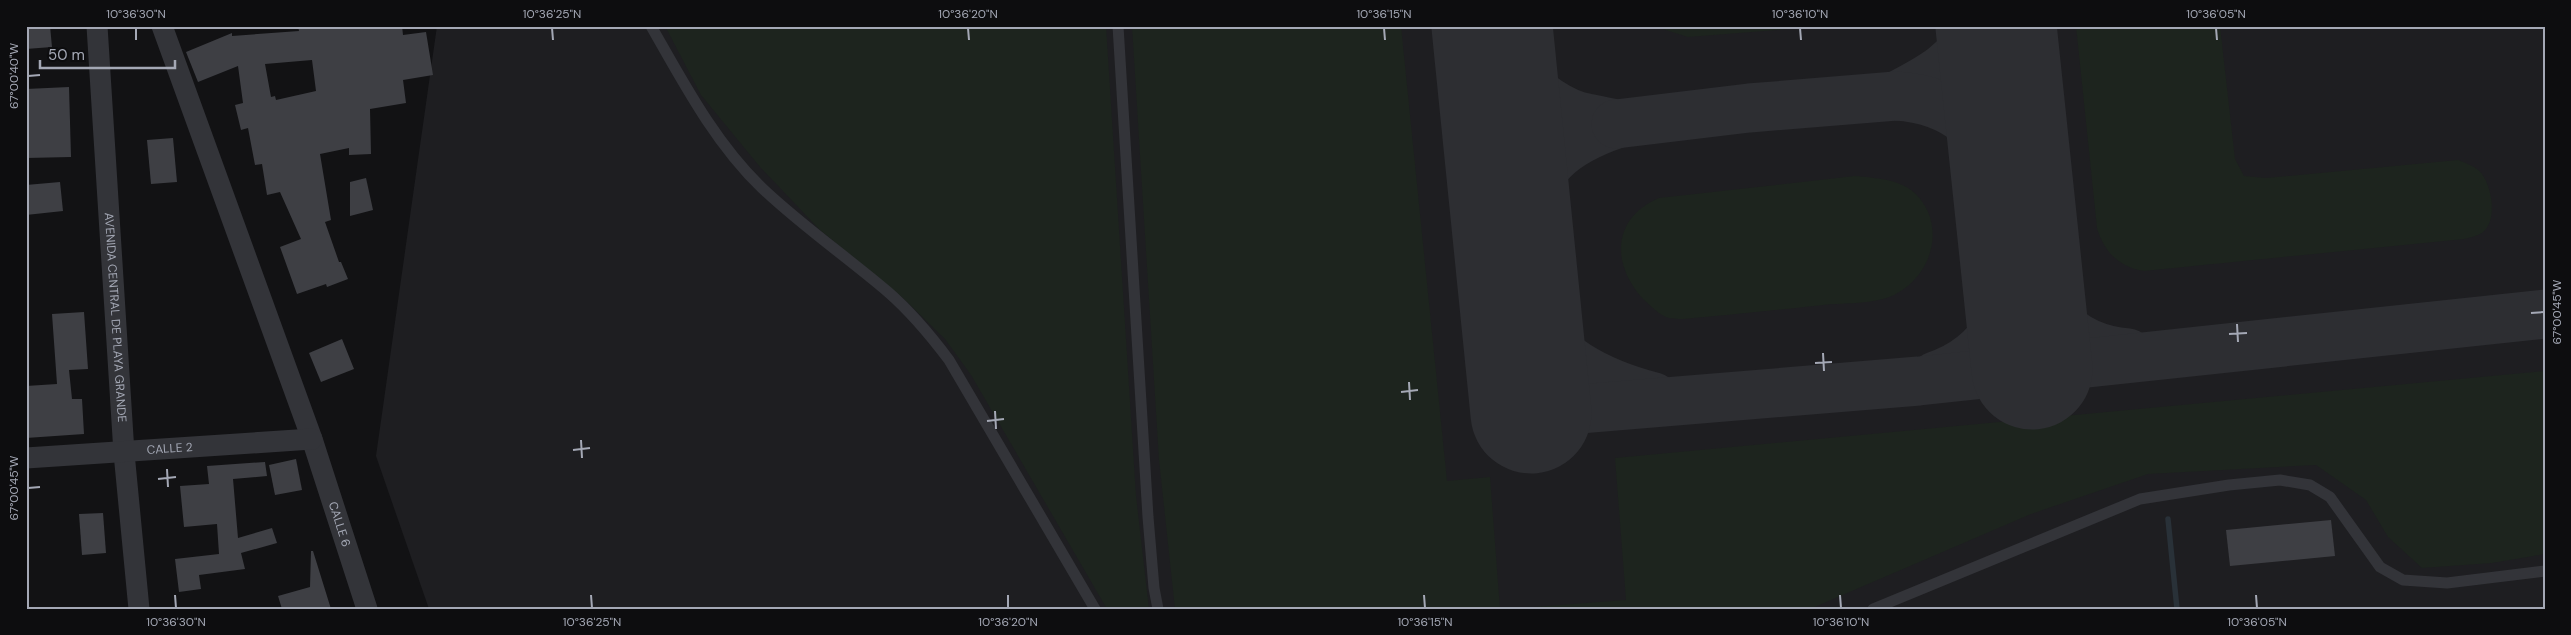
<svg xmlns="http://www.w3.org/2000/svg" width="2571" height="635" font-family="'DM Sans',sans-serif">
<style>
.built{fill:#1e1e21}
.green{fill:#1d241e}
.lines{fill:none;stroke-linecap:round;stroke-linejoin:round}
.stream{stroke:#293138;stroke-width:5.5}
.taxiway{stroke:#2d2e32;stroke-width:49}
.runway{stroke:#2d2e32;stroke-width:121}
.building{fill:#3e3f44;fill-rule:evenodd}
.lane{stroke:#333439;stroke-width:11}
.street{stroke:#333439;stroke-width:21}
.ticks{fill:none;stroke:#a4a8b5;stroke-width:2}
.labels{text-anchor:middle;stroke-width:4.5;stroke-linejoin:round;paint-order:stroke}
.street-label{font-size:12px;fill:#a4a8b5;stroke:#0d0d0f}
.neatline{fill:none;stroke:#a4a8b5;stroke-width:2}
.ticks-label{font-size:12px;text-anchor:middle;fill:#a4a8b5}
</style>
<rect width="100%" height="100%" fill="#121214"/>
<path class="built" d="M437,26H2545V609H429L376,456Z"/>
<g class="green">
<path d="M665,26H1106L1136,496L1149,609H1107L971,375L945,339L903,298L820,230L760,167L701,95Z"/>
<path d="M1132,26H1401L1447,481L1490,477L1500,609H1175L1159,460Z"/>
<path d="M1653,26H1826L1688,37Z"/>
<path d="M2076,26H2220L2235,159L2244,176L2266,178L2458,160C2466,163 2477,167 2482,174C2492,188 2498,221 2482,233C2477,236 2470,238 2464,239L2144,271C2119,267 2104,252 2097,228Z"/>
<path d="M1855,176C1886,179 1914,180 1928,212C1943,247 1920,289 1883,299C1865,304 1842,303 1823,305C1776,310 1730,315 1683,319C1677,319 1669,319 1664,316C1657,313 1649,304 1643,299C1611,264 1612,218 1659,198Z"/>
<path d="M2545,371V554L2492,563L2422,568L2388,537L2366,500L2316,465L2148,474L2031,514L1810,609H1506L1626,600L1615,458Z"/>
</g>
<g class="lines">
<path class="stream" d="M2168,519L2177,609"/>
<g class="taxiway">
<path d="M1494,54C1519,77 1544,105 1578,116C1590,119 1603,121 1616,124C1552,146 1542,168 1512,225"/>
<path d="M1896,96C1929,79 1962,62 1977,26"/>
<path d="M1616,124L1749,108L1896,96C1958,100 1991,133 2012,190"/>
<path d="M2018,246C2040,304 2060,347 2128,353"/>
<path d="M1520,308C1553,358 1596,382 1654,397"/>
<path d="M1935,376C1993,357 2020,305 2018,246"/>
<path d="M1531,413L1919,381L2545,314"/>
</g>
<g class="runway">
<path d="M1492,26L1531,413"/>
<path d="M1996,26L2032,369"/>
</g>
</g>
<g class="building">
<path d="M26,26H50L52,47L26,49Z"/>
<path d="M298,26H402L403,35L426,32L433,75L403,80L406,103L370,109L371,154L349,155V148L320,154L331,220L325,222L339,262H341L348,279L327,287L326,284L297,294L280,247L301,239L280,192L267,195L262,164L255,165L248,128L241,130L235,105L243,103L238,66L198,82L186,52L232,33V36L299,31ZM312,60L316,91L276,100L275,96L271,97L265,64Z"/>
<path d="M69,87L71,157L26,158V89Z"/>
<path d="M173,138L177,182L151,184L147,140Z"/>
<path d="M366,178L373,210L350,216V182Z"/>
<path d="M60,182L63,211L26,215V185Z"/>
<path d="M84,312L88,369L69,370L72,399H82L84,434L26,438V386L57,384L52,314Z"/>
<path d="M342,339L354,369L321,382L309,353Z"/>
<path d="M296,459L302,490L275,495L269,465Z"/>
<path d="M265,462L267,476L233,479L238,538L272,528L277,543L241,553L245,569L199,575L201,589L179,592L175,559L219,554L217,524L184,527L180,486L209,484L207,466Z"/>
<path d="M103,513L106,553L82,555L79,514Z"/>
<path d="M2331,520L2335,556L2230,566L2226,530Z"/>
<path d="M311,551H313L331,609H282L278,596L310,587Z"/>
</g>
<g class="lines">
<g class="lane">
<path d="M651,26C683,82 715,143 762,188C802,226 847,257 888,292C911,312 931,336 949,360L1095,609"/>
<path d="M1118,26L1148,517L1154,588L1158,609"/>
<path d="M1873,609L2140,499L2229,485L2280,480L2310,485L2330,497L2380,567L2403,580L2447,583L2545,571"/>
</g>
<g class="street">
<path id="s1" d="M97,26L124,453L139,609"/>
<path id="s2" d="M162,26L312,439L367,609"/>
<path id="s3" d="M26,458L312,439"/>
</g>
</g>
<path class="ticks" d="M136,28V40M552,28L553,40M968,28L969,40M1384,28L1385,40M1800,28L1801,40M2216,28L2217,40M28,76L40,75M2531,313L2544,312M2237,324L2238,342M2229,334L2247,333M1823,353L1824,371M1815,363L1832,362M1409,382L1410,400M1401,392L1418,390M995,411L996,429M987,421L1004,419M581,440L582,458M573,450L590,448M167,469L168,487M158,479L176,477M28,488L40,487M175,595L176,608M591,595L592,608M1008,595V608M1424,595L1425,608M1840,595L1841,608M2256,595L2257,608"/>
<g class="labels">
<g class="street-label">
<text dy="4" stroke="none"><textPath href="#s1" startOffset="292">AVENIDA CENTRAL DE PLAYA GRANDE</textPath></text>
<text dy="4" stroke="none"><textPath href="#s3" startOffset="144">CALLE 2</textPath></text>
<text dy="4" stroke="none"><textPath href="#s2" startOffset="529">CALLE 6</textPath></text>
</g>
</g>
<rect width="2571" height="635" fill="none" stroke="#0d0d0f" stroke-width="55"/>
<path d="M40 60v8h135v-8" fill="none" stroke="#a4a8b5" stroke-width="2.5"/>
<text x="48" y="60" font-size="15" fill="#a4a8b5" stroke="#0d0d0f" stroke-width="4" paint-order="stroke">50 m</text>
<rect x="28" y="28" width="2516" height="580" class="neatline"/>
<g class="ticks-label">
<text x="136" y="18">10°36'30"N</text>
<text x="552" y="18">10°36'25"N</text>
<text x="968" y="18">10°36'20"N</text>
<text x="1384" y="18">10°36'15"N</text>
<text x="1800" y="18">10°36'10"N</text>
<text x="2216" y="18">10°36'05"N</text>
<text transform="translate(14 76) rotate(-90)" y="4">67°00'40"W</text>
<text transform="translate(2557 312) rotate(-90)" y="4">67°00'45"W</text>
<text transform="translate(14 488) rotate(-90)" y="4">67°00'45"W</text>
<text x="176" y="626">10°36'30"N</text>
<text x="592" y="626">10°36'25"N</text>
<text x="1008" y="626">10°36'20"N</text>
<text x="1425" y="626">10°36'15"N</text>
<text x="1841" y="626">10°36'10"N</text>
<text x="2257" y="626">10°36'05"N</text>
</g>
</svg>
